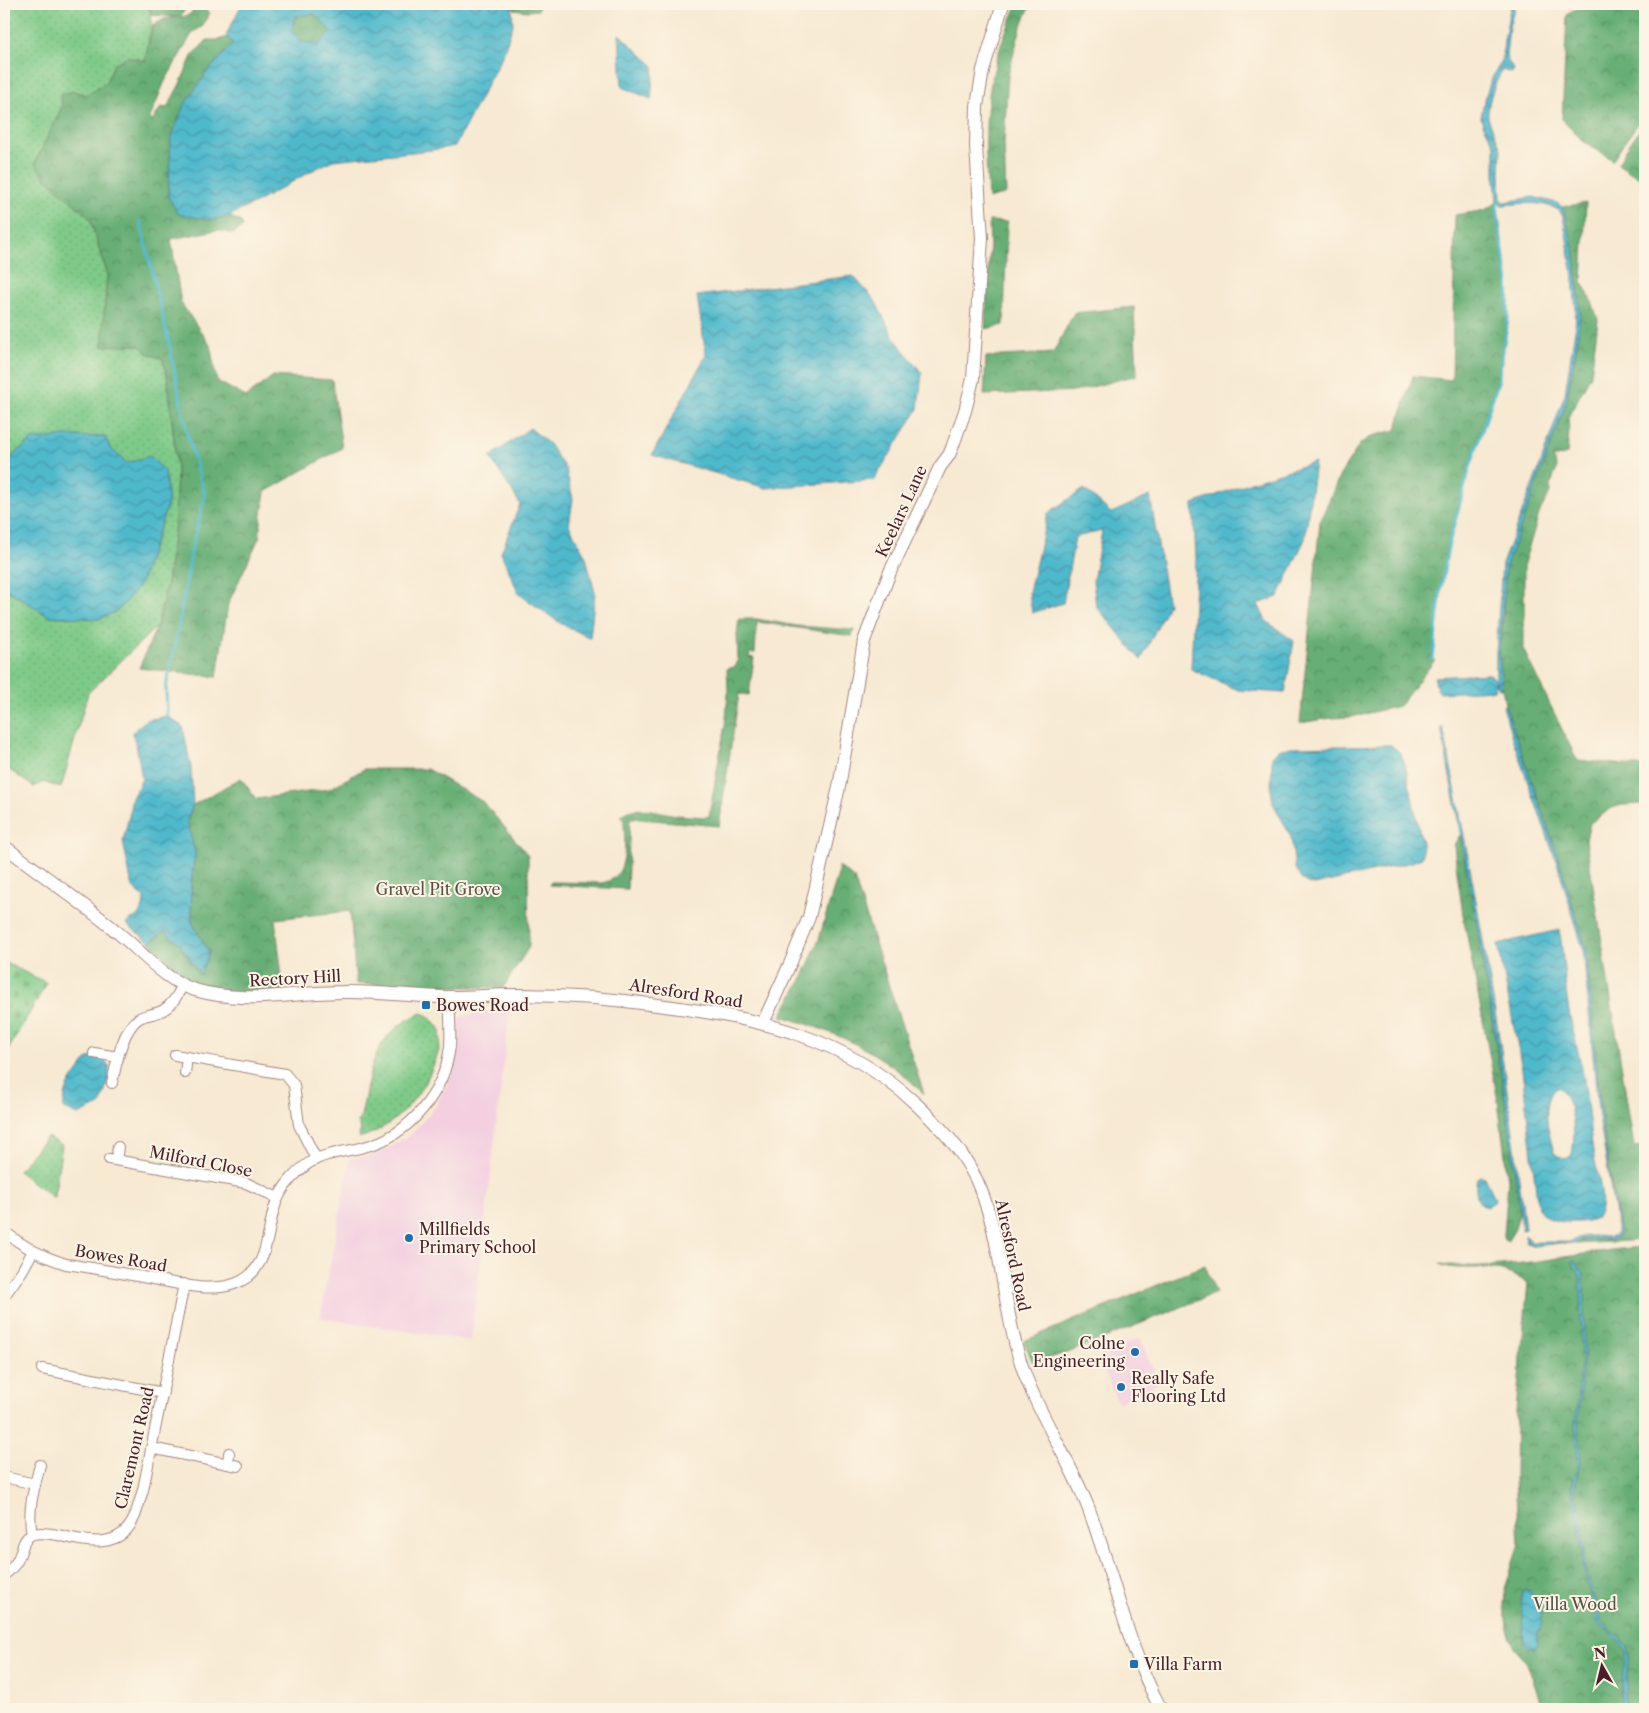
<svg xmlns="http://www.w3.org/2000/svg" width="1649" height="1713" font-family="'Libre Caslon Text',serif">
<style>
.built{fill:#f3cfe0}
.grass{fill:url(#grass-dots);stroke:#64745a}
.forest{fill:url(#forest-crowns);stroke:#586650}
.cemetery{fill:url(#cemetery-stones);stroke:#64745a}
.water{fill:url(#water-waves);stroke:#4c6c7c;fill-rule:evenodd}
.lines{fill:none;stroke-linecap:round;stroke-linejoin:round}
.stream{stroke:#4fb9cc;stroke-width:3}
.minor-casing{stroke:#a0847e;stroke-width:12}
.tertiary-casing{stroke:#a0847e;stroke-width:14}
.minor{stroke:#fff;stroke-width:10}
.tertiary{stroke:#fff;stroke-width:12}
.poi-dot{fill:#1f6fb2;stroke:#fcf5e5;stroke-width:2}
.labels{text-anchor:middle;stroke-width:4;stroke-linejoin:round;paint-order:stroke}
.street-label{font-size:16px;fill:#4a1f2b;stroke:#fcf5e5}
.park-label{font-size:16px;fill:#5a5247;stroke:#fcf5e5}
.poi-label{font-size:16px;fill:#4a1f2b;stroke:#fcf5e5;text-anchor:start}
</style>
<defs>
<pattern id="grass-dots" width="8" height="8" patternUnits="userSpaceOnUse" patternTransform="scale(1.25)"><rect width="8" height="8" fill="#7eca88"/><path d="M2 2h.1M6 6h.1" fill="none" stroke="#6ead76" stroke-width="1.8" stroke-linecap="round"/></pattern>
<pattern id="forest-crowns" width="20" height="18" patternUnits="userSpaceOnUse" patternTransform="scale(1.25)"><rect width="20" height="18" fill="#66ae74"/><path d="M2 6a3 3 0 1 1 6 0M12 15a3 3 0 1 1 6 0" fill="none" stroke="#568d5f"/></pattern>
<pattern id="cemetery-stones" width="16" height="16" patternUnits="userSpaceOnUse" patternTransform="scale(1.25)"><rect width="16" height="16" fill="#7eca88"/><path d="M2 7V4a2 2 0 0 1 4 0v3zM10 15v-3a2 2 0 0 1 4 0v3z" fill="#6ead76"/></pattern>
<pattern id="water-waves" width="16" height="10" patternUnits="userSpaceOnUse" patternTransform="scale(1.25)"><rect width="16" height="10" fill="#4fb9cc"/><path d="M0 5q4-4 8 0t8 0" fill="none" stroke="#4496a6"/></pattern>
</defs>
<rect width="100%" height="100%" fill="#fcf5e5"/>
<filter id="ink" filterUnits="userSpaceOnUse"><feTurbulence type="fractalNoise" baseFrequency=".02" numOctaves="2"/><feDisplacementMap in="SourceGraphic" scale="10" xChannelSelector="R" yChannelSelector="G"/><feConvolveMatrix kernelMatrix="1 2 1 2 8 2 1 2 1" color-interpolation-filters="sRGB"/></filter>
<filter id="wash" filterUnits="userSpaceOnUse"><feTurbulence type="fractalNoise" baseFrequency=".0096" numOctaves="4" result="noise"/><feDisplacementMap in="SourceGraphic" scale="20" xChannelSelector="R" yChannelSelector="G"/><feGaussianBlur stdDeviation="1.12" result="paint"/><feColorMatrix in="noise" values="0 0 0 0 0 0 0 0 0 0 0 0 0 0 0 0 0 1.4 0 .05"/><feComposite in="paint" operator="in"/></filter>
<g filter="url(#wash)">
<rect width="100%" height="100%" fill="#f7e9d2"/>
<g class="built">
<path d="M510,1009L471,1341L320,1318L350,1158L368,1156L389,1148L412,1134L436,1106L453,1073L459,1050L460,1017Z"/>
<path d="M1140,1338L1159,1383L1118,1403L1098,1356Z"/>
</g>
<g class="grass">
<path d="M4,4H148C155,24 148,41 145,61L114,64L106,83L86,95L73,91L62,107L35,163L90,218L107,273L103,345H139L147,353L163,358L168,380L177,470L175,523L167,583L157,626L88,693L61,788L43,782L34,787L4,766V588L49,616L99,619L140,584L168,503L110,448L105,437L67,436L32,440L4,463Z"/>
<path d="M421,1013L427,1015L440,1028C440,1033 441,1039 440,1044C439,1053 434,1064 430,1073C415,1103 392,1129 358,1138L361,1129L358,1122L361,1116C372,1067 370,1037 421,1013Z"/>
<path d="M47,1137L62,1145L54,1198L18,1171Z"/>
</g>
<g class="forest">
<path d="M148,4H189L180,17L187,16L200,6L210,13L202,27L193,32L164,83L150,118L152,122L161,107L167,108L181,82L192,56L207,40H217L228,37L233,44L207,72L197,87L171,161L168,179L210,220L229,216L241,222L243,227L233,234L218,230L171,239L181,303L210,345L217,381L246,397L273,376L332,380L342,448L265,492L259,538L228,604L217,677L139,668L157,626L167,583L175,524L177,470L168,380L163,359L147,353L139,345L102,346L107,273L90,218L43,176L35,163L62,107L60,94L73,91L86,95L106,83L114,64L127,56L145,61L152,26L164,19L178,17L152,15Z"/>
<path d="M513,4H540L538,10L527,11L514,9Z"/>
<path d="M1018,4H1031L1021,27L1008,75L1004,142L1006,194L988,199C987,176 985,152 986,129C987,86 999,42 1018,4Z"/>
<path d="M1589,6L1645,15V114L1626,140L1613,160L1583,141L1562,120L1567,15L1573,10Z"/>
<path d="M315,14L331,32L318,44L302,42L292,30L295,16Z"/>
<path d="M1645,122V182L1618,164L1630,143Z"/>
<path d="M1497,202L1509,293L1508,319L1498,382L1469,470L1445,559L1433,659L1435,660L1399,706L1351,717L1331,718L1300,723L1320,521L1340,475L1360,444L1372,436L1396,430L1413,376L1452,380L1455,215C1469,212 1486,213 1497,202Z"/>
<path d="M1586,203L1582,282L1593,304L1598,320L1591,375L1568,417L1569,431L1567,454L1553,458L1557,469L1550,486V493L1540,511L1524,563V651L1577,760L1645,767V804L1623,805L1612,808L1590,823L1586,840L1634,1147L1645,1146V1240L1576,1244L1580,1240L1613,1239L1616,1238L1620,1233L1612,1192L1600,1106L1586,948L1555,848L1505,705L1501,680L1499,652L1503,619L1505,573L1507,560L1566,403L1578,338L1579,294L1575,256L1566,218L1562,207Z"/>
<path d="M989,221L1007,222L1004,325L985,329L990,246Z"/>
<path d="M1134,307L1137,375L1077,391L984,395L986,357L1053,353L1074,313Z"/>
<path d="M739,619H757L798,626L854,630L852,636L757,622L755,653H750L749,657L754,658L749,695L739,694L719,826L630,818L627,889L549,885L551,882L602,883C631,878 624,841 624,820L620,817C631,802 662,813 677,815C687,816 696,816 705,817L709,816L726,719L728,691L727,668L735,667L738,661L737,634Z"/>
<path d="M364,769H427L483,802L528,855L529,947L503,988L356,984L350,911L275,919L284,991L212,992L184,980L150,942L165,931L180,944L199,975L209,953L192,922L191,886L195,854L187,820L193,805L241,778L256,799L329,789Z"/>
<path d="M1460,835L1479,936L1512,1146L1520,1211L1515,1229L1507,1242L1504,1239V1235L1508,1181L1498,1101L1463,915L1456,864L1454,845Z"/>
<path d="M838,866L854,878L924,1094C885,1053 834,1031 781,1016L802,979L819,939L838,874Z"/>
<path d="M1645,1247V1709H1543L1527,1663L1514,1649L1507,1626L1504,1606L1505,1589L1519,1543L1515,1479L1516,1410L1528,1283C1515,1275 1498,1268 1483,1268C1469,1268 1451,1270 1440,1264C1460,1266 1480,1267 1501,1265C1549,1262 1597,1249 1645,1247Z"/>
<path d="M1205,1265L1216,1293L1070,1352L1039,1361H1032L1024,1341Z"/>
</g>
<path class="cemetery" d="M4,962L47,983L4,1057Z"/>
<g class="water">
<path d="M242,4H512L513,25L503,54L455,146L432,150L333,160L309,172L261,200L229,216L210,220L178,214L168,196L171,139L184,105L207,72L233,44L226,35ZM315,14L331,32L318,44L302,42L292,30L295,16Z"/>
<path d="M1511,4H1516L1509,27L1506,56L1507,60L1514,69L1512,73L1502,70C1495,84 1487,101 1488,118L1501,149L1500,173L1501,199L1505,202L1533,197L1557,203L1562,207L1566,218L1575,256L1580,312L1578,338L1566,403L1506,567L1499,652L1502,689H1501L1498,687L1496,679V652L1502,564L1538,471L1565,394L1575,330L1576,310L1572,269L1563,217L1559,210C1538,200 1523,204 1501,205L1497,202L1495,181V146L1483,124L1481,117L1484,101L1491,80L1502,60L1504,40Z"/>
<path d="M619,34L654,66L651,99L622,87Z"/>
<path d="M853,276L874,299L894,338L922,373L918,409L874,480L766,488L652,455L706,355L697,296Z"/>
<path d="M530,428L549,444L566,470L573,499L569,525L586,557L595,593L590,638L560,623L519,594L501,553L520,504L490,457Z"/>
<path d="M67,436L105,437L110,448L127,463L150,456L165,472L168,503L140,584L119,610L99,619L49,616L4,588V463L32,440Z"/>
<path d="M1315,462L1305,539L1278,597L1258,604L1266,621L1294,641L1285,693L1238,690L1191,669L1196,557L1193,504L1251,482Z"/>
<path d="M1084,489L1111,513L1150,496L1168,605L1141,660L1096,606L1093,581L1102,531L1075,537L1063,603L1032,613L1029,592L1048,513Z"/>
<path d="M1489,674C1496,677 1497,684 1494,690L1440,693L1437,689L1434,677Z"/>
<path d="M1505,705L1555,848L1586,948L1600,1106L1612,1192L1620,1233L1619,1236L1613,1239L1580,1240L1576,1244L1562,1243L1535,1246L1526,1243L1525,1235L1531,1242H1572C1582,1232 1600,1238 1613,1236L1617,1234V1228L1598,1111L1583,949L1558,866L1512,737L1503,706Z"/>
<path d="M167,716L183,727L191,768L193,805L187,820L195,854L191,886L192,922L209,953L200,975L180,944L165,931L150,942L126,924C138,913 143,917 144,898L132,887L123,841L130,812L131,800L142,779C139,763 138,748 132,733L146,720Z"/>
<path d="M1441,727H1443C1476,893 1506,1061 1525,1229L1522,1230C1503,1061 1471,894 1441,727Z"/>
<path d="M1391,745L1401,754L1405,765L1422,843L1423,854L1422,858L1412,862L1315,885L1307,883L1301,879L1295,868L1291,837L1273,803L1271,789L1272,756L1278,750L1291,747Z"/>
<path d="M1559,930L1561,940C1564,964 1565,988 1569,1012C1573,1034 1580,1056 1584,1079C1588,1103 1589,1127 1593,1151C1595,1165 1607,1201 1599,1214C1595,1223 1576,1222 1568,1222C1555,1222 1545,1218 1538,1208L1522,1069L1498,944ZM1558,1087C1574,1099 1576,1136 1572,1154L1568,1158L1563,1159L1554,1153C1549,1131 1540,1108 1555,1088Z"/>
<path d="M94,1057L103,1060L109,1065C111,1077 104,1093 100,1105L78,1115L63,1108C65,1102 64,1097 66,1092C70,1080 81,1068 88,1058Z"/>
<path d="M1481,1176L1485,1177L1495,1198L1494,1202L1487,1207L1481,1205C1476,1199 1474,1183 1478,1177Z"/>
<path d="M1575,1260C1575,1267 1582,1269 1584,1275V1352L1578,1420L1581,1463L1574,1488L1581,1511L1585,1568L1599,1614L1602,1622L1623,1641L1628,1648L1629,1655L1624,1696L1626,1709H1623L1620,1694L1626,1651L1618,1640L1597,1621L1583,1568L1578,1515L1571,1485L1578,1466L1575,1424L1581,1362L1580,1275L1573,1267L1572,1261Z"/>
<path d="M1525,1590L1530,1591L1533,1595L1541,1617V1627L1537,1634L1538,1643L1535,1647H1529L1524,1643L1521,1602L1522,1593Z"/>
</g>
<g class="lines">
<g class="stream">
<path d="M140,221L168,339L188,437L205,495L192,548L179,624L166,687L167,716"/>
<path d="M1433,659L1440,595L1448,547L1469,470L1498,382L1508,319V282L1497,215V203"/>
</g>
</g>
</g>
<g filter="url(#ink)">
<g class="lines">
<defs>
<g id="minor">
<path d="M94,1053L118,1057"/>
<path d="M175,1055L285,1074L294,1085L299,1125L316,1159"/>
<path d="M185,1073L187,1057"/>
<path d="M112,1083C116,1066 122,1030 138,1019C143,1015 150,1015 156,1013C169,1010 177,997 182,986"/>
<path d="M109,1159L246,1183L278,1198"/>
<path d="M116,1160L118,1147"/>
<path d="M4,1231C23,1247 43,1257 66,1264C94,1268 121,1273 148,1278C175,1283 208,1293 234,1284C268,1273 266,1237 274,1209C277,1198 283,1188 291,1179C315,1152 332,1155 364,1147C409,1136 445,1092 450,1046C451,1030 450,1013 449,997"/>
<path d="M4,1296L22,1271L33,1251"/>
<path d="M42,1369L163,1393"/>
<path d="M151,1448L238,1466"/>
<path d="M228,1464L229,1453"/>
<path d="M4,1477L35,1484"/>
<path d="M32,1534C27,1511 34,1488 40,1465"/>
<path d="M4,1575C9,1571 14,1567 17,1561C22,1553 22,1539 31,1535C39,1531 50,1534 58,1535C86,1542 121,1551 135,1516C138,1508 140,1499 143,1490L184,1284"/>
</g>
<g id="tertiary">
<path d="M4,846C41,874 80,901 116,931C140,950 165,981 195,990C246,1005 292,992 343,992C379,991 415,997 450,997C472,997 494,995 517,995C566,995 616,999 665,1006C758,1018 844,1037 915,1103C931,1118 947,1134 960,1152C1003,1211 998,1289 1019,1357C1035,1410 1068,1456 1088,1507C1114,1575 1126,1645 1161,1709"/>
<path d="M763,1023L790,964L809,917L839,787L864,641L890,572L940,467L949,455L952,448L965,411L973,379L982,238L976,147L977,106L983,70L1003,4"/>
</g>
</defs>
<use href="#minor" class="minor-casing"/>
<use href="#tertiary" class="tertiary-casing"/>
<use href="#minor" class="minor"/>
<use href="#tertiary" class="tertiary"/>
</g>
</g>
<g class="poi-dot">
<rect x="421" y="1000" width="10" height="10" rx="2.5"/>
<circle cx="409" cy="1238" r="5"/>
<circle cx="1135" cy="1352" r="5"/>
<circle cx="1121" cy="1387" r="5"/>
<rect x="1129" y="1659" width="10" height="10" rx="2.5"/>
</g>
<g class="labels">
<g class="street-label">
<text transform="translate(901 511) rotate(-65)" y="6">Keelars Lane</text>
<text transform="translate(295 978) rotate(-3)" y="6">Rectory Hill</text>
<text transform="translate(686 993) rotate(9)" y="6">Alresford Road</text>
<text transform="translate(201 1161) rotate(11)" y="6">Milford Close</text>
<text transform="translate(1013 1255) rotate(78)" y="6">Alresford Road</text>
<text transform="translate(121 1258) rotate(10)" y="6">Bowes Road</text>
<text transform="translate(134 1448) rotate(-77)" y="6">Claremont Road</text>
</g>
<g class="park-label">
<text x="438" y="895">Gravel Pit Grove</text>
<text x="1575" y="1610">Villa Wood</text>
</g>
<g class="poi-label">
<text x="436" y="1011">Bowes Road</text>
<text x="419" y="1235">Millfields<tspan x="419" dy="18">Primary School</tspan></text>
<text x="1125" y="1349" text-anchor="end">Colne<tspan x="1125" dy="18">Engineering</tspan></text>
<text x="1131" y="1384">Really Safe<tspan x="1131" dy="18">Flooring Ltd</tspan></text>
<text x="1144" y="1670">Villa Farm</text>
</g>
</g>
<rect width="1649" height="1713" fill="none" stroke="#fcf5e5" stroke-width="20"/>
<g transform="translate(1602 1666) rotate(352)" stroke="#fcf5e5" stroke-width="4" paint-order="stroke">
<path d="M0-4L9 19L0 12L-9 19Z" fill="#4a1f2b"/>
<text y="-8" font-size="14" font-weight="bold" text-anchor="middle" fill="#4a1f2b">N</text>
</g>
</svg>
